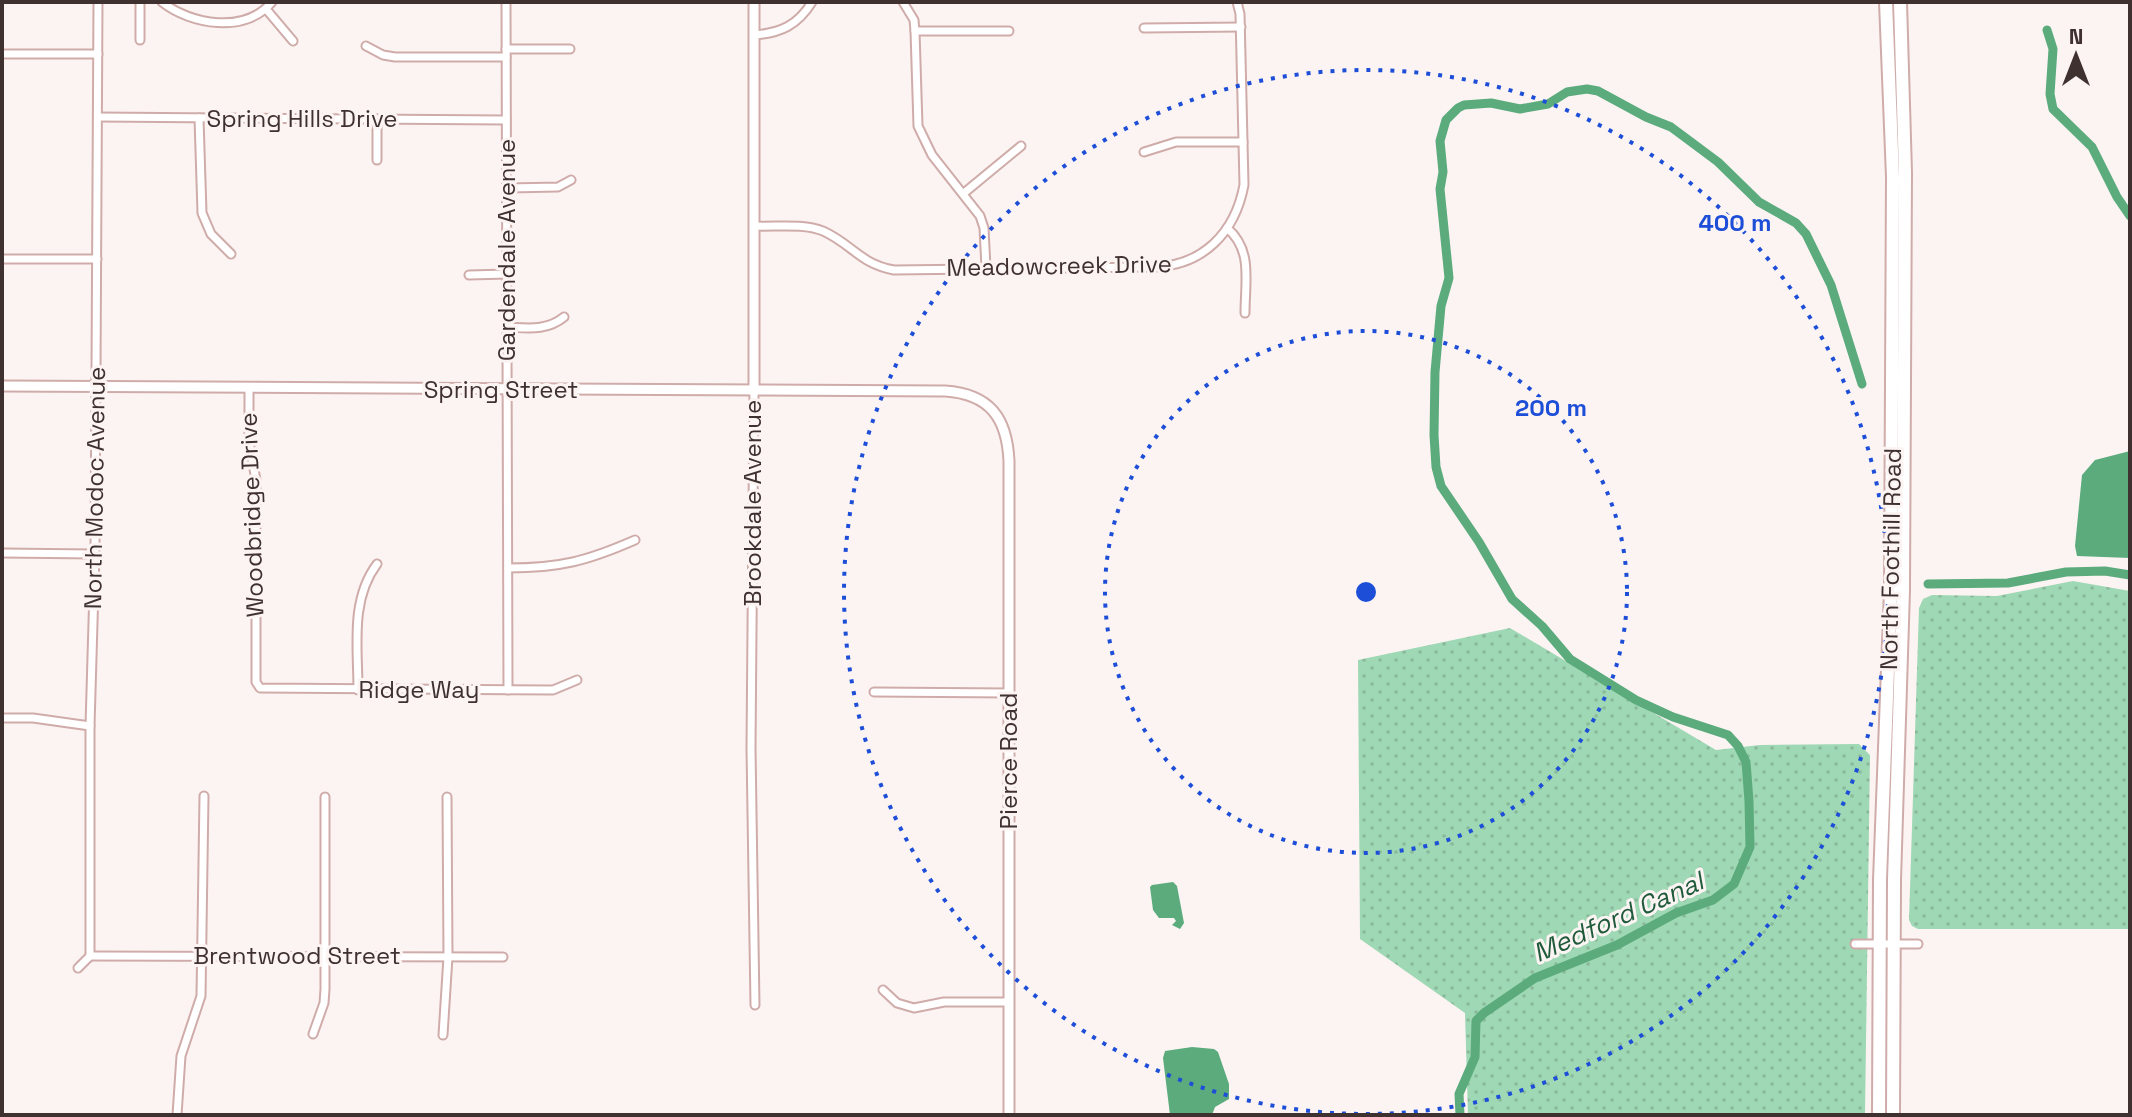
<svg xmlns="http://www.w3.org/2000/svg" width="2132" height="1117" font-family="'Space Grotesk',sans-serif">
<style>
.grass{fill:url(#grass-dots)}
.water{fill:#5bab7d}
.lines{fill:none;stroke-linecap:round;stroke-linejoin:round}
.canal{stroke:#5bab7d;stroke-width:9}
.minor-casing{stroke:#cfaca9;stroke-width:11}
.tertiary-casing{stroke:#cfaca9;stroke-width:13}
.primary-casing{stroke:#cfaca9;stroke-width:16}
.minor{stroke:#fff;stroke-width:7}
.tertiary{stroke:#fff;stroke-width:9}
.primary{stroke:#fff;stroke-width:12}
.ring{fill:none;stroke:#1d4ed8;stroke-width:4;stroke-dasharray:4 8}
.labels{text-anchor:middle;stroke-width:6;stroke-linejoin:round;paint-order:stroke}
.street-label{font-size:24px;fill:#3f3130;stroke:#fcf4f3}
.water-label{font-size:26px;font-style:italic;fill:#1f5b3b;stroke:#fcf4f3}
.centre{fill:#1d4ed8;stroke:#fcf4f3;stroke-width:4}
.ring-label{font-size:24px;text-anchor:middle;font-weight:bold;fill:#1d4ed8;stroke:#fcf4f3;stroke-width:6;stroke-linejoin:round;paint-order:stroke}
</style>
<defs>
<pattern id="grass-dots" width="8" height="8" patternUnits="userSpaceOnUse" patternTransform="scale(2)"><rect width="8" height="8" fill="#9fd8b4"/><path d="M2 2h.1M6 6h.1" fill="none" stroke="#8aba9b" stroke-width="1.8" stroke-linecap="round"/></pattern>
</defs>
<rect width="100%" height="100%" fill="#fcf4f3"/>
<g class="grass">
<path d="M2073,581L2130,591V929H1918L1912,926L1909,920L1919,608L1923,599L1932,595L1997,596Z"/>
<path d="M1510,628L1716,750L1760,745L1859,744L1870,755L1865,1115H1468L1465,1013L1360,939L1358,660Z"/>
</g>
<g class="water">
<path d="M2130,451V558L2077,556L2075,546L2082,475L2095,460Z"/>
<path d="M1173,882L1177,886L1184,923L1180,929L1172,925L1176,921L1174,918H1159L1153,910L1150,887L1152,885Z"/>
<path d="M1192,1047L1214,1049L1218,1052L1229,1084V1099L1215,1107L1212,1115H1170L1163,1058L1165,1051Z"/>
</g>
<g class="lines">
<g class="canal">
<path d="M2047,30L2053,49L2050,94L2053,109L2092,147L2117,197L2130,216"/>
<path d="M1928,584L2008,583L2066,572L2105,571L2130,575"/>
<path d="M1460,1115L1459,1094L1475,1057L1476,1021L1484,1013L1535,978L1617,945L1676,913L1713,900L1734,884L1750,847L1749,801L1746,762L1738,746L1728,735L1673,717L1636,700L1570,659L1542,626L1512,599L1479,542L1441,486L1436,467L1434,435L1435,372L1441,306L1449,278L1440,189L1443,172L1440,141L1446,120L1458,108L1464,105L1491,103L1520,109L1548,104L1567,92L1587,89L1598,91L1646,117L1671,127L1718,162L1759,202L1796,223L1806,234L1831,285L1862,384"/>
</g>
<defs>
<g id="minor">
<path d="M162,2C191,25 245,34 272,2"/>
<path d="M506,2L508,690"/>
<path d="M903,2L914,20L915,31L918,126L932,155L980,216L984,228L986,268"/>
<path d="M266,9L293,41"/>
<path d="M1144,28L1241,27"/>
<path d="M915,31H1009"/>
<path d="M754,35C781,33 798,25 812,2"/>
<path d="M140,40V2"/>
<path d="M366,46L383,55L395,57H506"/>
<path d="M506,49H570"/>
<path d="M2,54H98"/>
<path d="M98,117L506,120"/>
<path d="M199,118L202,213L211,234L231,254"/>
<path d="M377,119V160"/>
<path d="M1144,152L1176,142H1243"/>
<path d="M507,188L558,187L571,180"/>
<path d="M964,193L1021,146"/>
<path d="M755,226C776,227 803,223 823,231C852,244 860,264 894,270L1155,267C1203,265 1235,233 1244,185L1240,14L1237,2"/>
<path d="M1227,228C1253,250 1245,281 1245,313"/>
<path d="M2,259H97"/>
<path d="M469,275L507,274"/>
<path d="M507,327C528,328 547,331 564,317"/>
<path d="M249,389V442L256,480V682L260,688L553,690L577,680"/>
<path d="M754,392L751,748L755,1005"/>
<path d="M2,553L95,554"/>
<path d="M508,568C560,568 587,561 635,540"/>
<path d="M358,690C358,647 350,600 377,564"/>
<path d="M874,692L1009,693"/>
<path d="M2,718H33L90,726"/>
<path d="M1855,944H1918"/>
<path d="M90,956L503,957"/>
<path d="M78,968L90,956V726L95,554L98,2"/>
<path d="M883,990L897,1003L914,1008L944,1002H1009"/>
<path d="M313,1034L324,1003L325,989V797"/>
<path d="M443,1035L448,957L447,797"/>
<path d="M177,1115L181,1056L201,996L204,796"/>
</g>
<g id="tertiary">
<path d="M2,386L945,391C990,394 1007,418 1009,461V1115"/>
<path d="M754,392V2"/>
</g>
<g id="primary">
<path d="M1879,1115L1880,880L1891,590L1893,177L1886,2"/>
<path d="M1893,1115L1894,880L1903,590L1905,173L1900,2"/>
</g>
</defs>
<use href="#minor" class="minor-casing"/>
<use href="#tertiary" class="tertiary-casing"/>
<use href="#primary" class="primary-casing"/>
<use href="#minor" class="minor"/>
<use href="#tertiary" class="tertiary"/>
<use href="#primary" class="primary"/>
</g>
<g class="ring">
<circle cx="1366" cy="592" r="261"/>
<circle cx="1366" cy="592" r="522"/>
</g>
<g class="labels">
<g class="street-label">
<text x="302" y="127">Spring Hills Drive</text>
<text transform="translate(507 250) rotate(-90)" y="8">Gardendale Avenue</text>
<text transform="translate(1059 266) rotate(-1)" y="8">Meadowcreek Drive</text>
<text x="501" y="398">Spring Street</text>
<text transform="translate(95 488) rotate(-89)" y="8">North Modoc Avenue</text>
<text transform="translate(753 503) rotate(-90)" y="8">Brookdale Avenue</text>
<text transform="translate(252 515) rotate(-92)" y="8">Woodbridge Drive</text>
<text transform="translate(1891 559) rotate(-89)" y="8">North Foothill Road</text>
<text x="419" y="698">Ridge Way</text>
<text transform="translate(1009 761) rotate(-90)" y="8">Pierce Road</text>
<text x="297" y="964">Brentwood Street</text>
</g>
<g class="water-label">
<text transform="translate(1618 917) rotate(-24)" y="9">Medford Canal</text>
</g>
</g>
<circle cx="1366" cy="592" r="12" class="centre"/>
<g class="ring-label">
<text x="1735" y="231">400 m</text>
<text x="1551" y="416">200 m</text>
</g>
<rect width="2132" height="1117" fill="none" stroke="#3f3130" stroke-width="8"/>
<g transform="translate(2076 56)" stroke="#fcf4f3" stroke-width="6" paint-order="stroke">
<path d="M0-6L14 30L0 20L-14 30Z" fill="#3f3130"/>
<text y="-12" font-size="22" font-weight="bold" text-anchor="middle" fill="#3f3130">N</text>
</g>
</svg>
